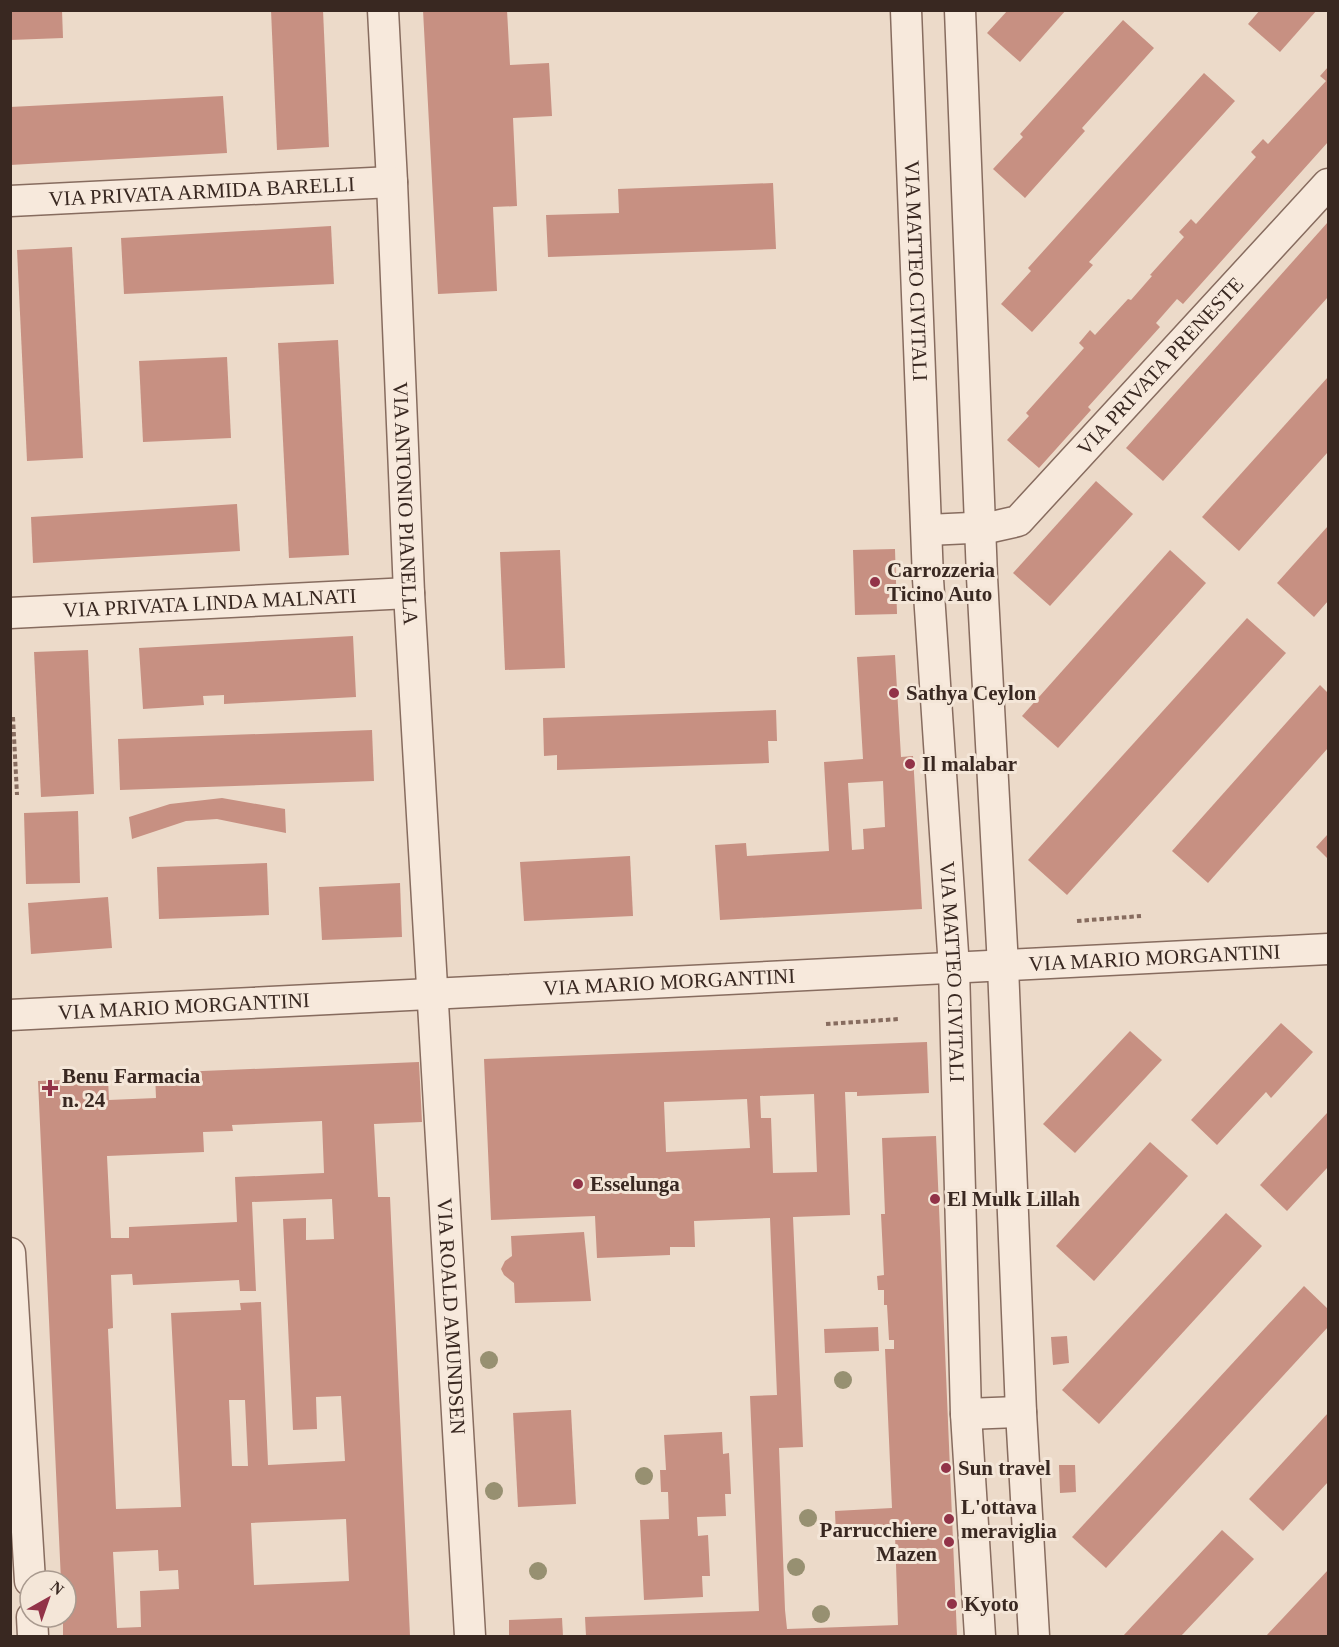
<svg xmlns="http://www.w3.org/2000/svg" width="1339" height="1647" font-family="Georgia,serif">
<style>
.building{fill:#c79082;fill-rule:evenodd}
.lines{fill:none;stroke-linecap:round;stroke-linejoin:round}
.minor-casing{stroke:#876c5f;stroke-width:33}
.path{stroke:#876c5f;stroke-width:4;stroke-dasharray:4.5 3;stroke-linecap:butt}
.minor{stroke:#f7e9dc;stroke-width:30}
.tree{fill:#979071}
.poi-dot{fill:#923348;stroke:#f4e6d8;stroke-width:2}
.labels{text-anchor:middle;stroke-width:6;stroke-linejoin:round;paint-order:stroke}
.street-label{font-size:21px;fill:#392821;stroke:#f4e6d8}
.poi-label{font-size:21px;font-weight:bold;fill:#392821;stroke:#f4e6d8;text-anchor:start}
</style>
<rect width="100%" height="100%" fill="#ecdac9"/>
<g class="building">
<path d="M10,10H62L63,38L10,40Z"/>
<path d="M271,10H323L329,147L277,150Z"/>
<path d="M423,10H507L510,65L549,63L552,116L513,118L517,206L493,207L497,291L438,294Z"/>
<path d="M1008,10H1066L1020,62L987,33Z"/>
<path d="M1260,10H1317L1280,52L1248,24Z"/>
<path d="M1123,20L1154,48L1082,128L1085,131L1025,198L993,169L1023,137L1020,134Z"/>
<path d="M1328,67V142L1183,304L1177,299L1156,323L1160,327L1088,407L1091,410L1039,468L1007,440L1029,416L1026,413L1084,348L1079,343L1090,330L1095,335L1128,299L1131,300L1152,276L1150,275L1184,237L1179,232L1191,219L1196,224L1256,157L1251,152L1263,139L1268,144L1326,81L1320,76Z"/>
<path d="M1204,73L1235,101L1089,262L1093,265L1032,332L1001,304L1031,271L1028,268Z"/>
<path d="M223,96L227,153L10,165V107Z"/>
<path d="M773,183L776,249L548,257L546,215L619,213L618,189Z"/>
<path d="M1328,222V297L1163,481L1126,448Z"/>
<path d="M331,226L334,284L124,294L121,238Z"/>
<path d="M72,247L83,458L27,461L17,250Z"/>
<path d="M338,340L349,555L289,558L278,343Z"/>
<path d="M227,357L231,438L143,442L139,361Z"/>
<path d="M1328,377V452L1239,551L1202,517Z"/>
<path d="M1096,481L1133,514L1050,606L1013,573Z"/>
<path d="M237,504L240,551L33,563L31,517Z"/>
<path d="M1328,526V601L1314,617L1277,583Z"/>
<path d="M895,549L897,614L855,615L853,550Z"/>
<path d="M560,550L565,668L505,670L500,552Z"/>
<path d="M1170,550L1206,583L1058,748L1022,716Z"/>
<path d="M1247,618L1286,653L1067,895L1028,860Z"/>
<path d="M353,636L356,697L224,704V695L203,696L204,705L143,709L139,648Z"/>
<path d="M88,650L94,794L41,797L34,652Z"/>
<path d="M895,655L901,757L913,756L922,909L720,920L715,845L746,843L747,856L829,851L824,762L863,759L857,657ZM883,781L885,827L863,829L864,849L852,850L848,783Z"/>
<path d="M1320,685L1328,693V748L1208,883L1172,851Z"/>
<path d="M776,710L777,741H768L769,763L557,770V755L544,756L543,718Z"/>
<path d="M372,730L374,781L120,790L118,739Z"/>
<path d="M222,798L285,809L286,833L217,819L186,821L132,839L129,817L170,804Z"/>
<path d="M78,811L80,883L26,884L24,813Z"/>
<path d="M1328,834V859L1316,847Z"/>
<path d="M630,856L633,916L524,921L520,862Z"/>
<path d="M267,863L269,915L159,919L157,867Z"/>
<path d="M400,883L402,937L322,940L319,887Z"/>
<path d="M108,897L112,948L31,954L28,903Z"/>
<path d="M1281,1023L1313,1052L1271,1098L1266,1092L1217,1145L1191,1120Z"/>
<path d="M1130,1031L1162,1060L1075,1153L1043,1124Z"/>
<path d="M927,1042L929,1093L857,1096V1092H845L850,1215L793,1217L803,1447L779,1448L785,1610L787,1629L898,1625L895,1534L836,1536L835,1511L892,1508L885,1349H894V1340H889L887,1305H884V1290H878L877,1276L884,1275L881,1214H885L882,1138L936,1136L957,1636H586L585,1617L759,1611L750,1396L777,1395L770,1218L694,1221L695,1247H670V1255L597,1258L595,1216L491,1220L484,1059ZM814,1094L817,1172L773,1173L771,1118H761L760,1096ZM747,1099L750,1148L666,1152L664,1102Z"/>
<path d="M419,1062L422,1122L374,1124L378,1197H390L410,1636H63V1617H66V1581H61L38,1081L108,1078L109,1100L156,1098L155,1073ZM322,1121L324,1173L235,1177L237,1222L129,1227V1238H111L107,1156L204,1152L203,1132L233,1131L232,1125ZM332,1199L334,1239L306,1240V1218L283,1219L293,1430L317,1429L316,1397L341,1396L345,1461L268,1465L261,1302L240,1303L241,1310L171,1313L181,1507L116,1509L108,1329L113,1328L111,1275L132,1274L133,1285L239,1280L240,1291H256L252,1202ZM229,1400H245L248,1466H232ZM346,1519L349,1581L254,1585L251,1523ZM158,1550L159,1571L178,1570L179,1589L140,1591L141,1627L117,1628L113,1552Z"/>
<path d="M1328,1112V1167L1287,1211L1260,1185Z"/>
<path d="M1150,1142L1188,1176L1094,1281L1056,1246Z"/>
<path d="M1226,1213L1262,1246L1099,1424L1062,1390Z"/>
<path d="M584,1232L591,1301L515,1303L514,1283L504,1275L501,1269L505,1261L512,1256L511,1236Z"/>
<path d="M1304,1286L1328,1309V1327L1106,1568L1072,1537Z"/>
<path d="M878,1327L879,1351L825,1353L824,1329Z"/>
<path d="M1067,1336L1069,1363L1053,1365L1051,1337Z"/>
<path d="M571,1410L576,1504L518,1507L513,1413Z"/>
<path d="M1328,1413V1482L1283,1531L1249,1499Z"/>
<path d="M722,1432L723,1454L729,1453L731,1494H725L726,1516L697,1517L698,1536L708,1535L710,1576H702L703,1597L644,1600L640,1520L669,1519L668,1492H661L660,1470H666L664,1435Z"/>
<path d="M1059,1465H1075L1076,1492L1060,1493Z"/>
<path d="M1222,1530L1254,1559L1181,1636H1123Z"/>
<path d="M1328,1570V1634L1326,1636H1266Z"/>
<path d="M562,1618L563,1636H509V1620Z"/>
</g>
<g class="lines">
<defs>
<g id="minor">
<path id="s1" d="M383,10L392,182L409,593L470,1636"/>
<path id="s2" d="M906,10L928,579L954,968L966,1414L980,1636"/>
<path d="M960,10L982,577L1003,966L1021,1412L1034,1636"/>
<path id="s3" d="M10,201L392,182"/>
<path id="s4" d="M927,530L992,527L1018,521L1328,184"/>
<path id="s5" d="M10,613L409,593"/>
<path id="s6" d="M10,1015L1328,949"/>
<path d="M10,1253L30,1581"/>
<path d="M966,1414L1021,1412"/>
<path d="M32,1617L33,1636"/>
</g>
</defs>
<use href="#minor" class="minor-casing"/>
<g class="path">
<path d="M13,717L17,795"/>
<path d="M1077,921L1141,916"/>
<path d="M826,1024L899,1019"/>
</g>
<use href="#minor" class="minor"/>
</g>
<g class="tree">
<circle cx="489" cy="1360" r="9"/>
<circle cx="843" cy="1380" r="9"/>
<circle cx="644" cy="1476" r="9"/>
<circle cx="494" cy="1491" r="9"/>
<circle cx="808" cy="1518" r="9"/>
<circle cx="796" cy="1567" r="9"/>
<circle cx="538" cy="1571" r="9"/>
<circle cx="821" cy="1614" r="9"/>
</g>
<g class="poi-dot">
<circle cx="875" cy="582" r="6"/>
<circle cx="894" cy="693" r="6"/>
<circle cx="910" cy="764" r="6"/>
<path d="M47 1079h6v6h6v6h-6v6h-6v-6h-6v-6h6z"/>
<circle cx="578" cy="1184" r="6"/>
<circle cx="935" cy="1199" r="6"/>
<circle cx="946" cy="1468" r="6"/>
<circle cx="949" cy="1519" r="6"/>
<circle cx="949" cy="1542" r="6"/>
<circle cx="952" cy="1604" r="6"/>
</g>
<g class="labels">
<g class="street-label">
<text dy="7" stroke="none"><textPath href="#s3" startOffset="192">VIA PRIVATA ARMIDA BARELLI</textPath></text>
<text dy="7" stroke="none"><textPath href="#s2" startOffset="261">VIA MATTEO CIVITALI</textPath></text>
<text dy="7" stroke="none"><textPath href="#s4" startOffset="302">VIA PRIVATA PRENESTE</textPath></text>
<text dy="7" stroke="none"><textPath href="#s1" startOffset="494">VIA ANTONIO PIANELLA</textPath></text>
<text dy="7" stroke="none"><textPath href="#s5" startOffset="200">VIA PRIVATA LINDA MALNATI</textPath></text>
<text dy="7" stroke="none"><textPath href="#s6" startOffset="1146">VIA MARIO MORGANTINI</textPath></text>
<text dy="7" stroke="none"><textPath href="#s2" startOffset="963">VIA MATTEO CIVITALI</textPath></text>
<text dy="7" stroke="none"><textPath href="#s6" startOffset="660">VIA MARIO MORGANTINI</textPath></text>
<text dy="7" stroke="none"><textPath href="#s6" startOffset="174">VIA MARIO MORGANTINI</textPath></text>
<text dy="7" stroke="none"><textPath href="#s1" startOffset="1308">VIA ROALD AMUNDSEN</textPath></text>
</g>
<g class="poi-label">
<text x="887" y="577">Carrozzeria<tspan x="887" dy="24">Ticino Auto</tspan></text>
<text x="906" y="700">Sathya Ceylon</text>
<text x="922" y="771">Il malabar</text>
<text x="62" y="1083">Benu Farmacia<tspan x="62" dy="24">n. 24</tspan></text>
<text x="590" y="1191">Esselunga</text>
<text x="947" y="1206">El Mulk Lillah</text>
<text x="958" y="1475">Sun travel</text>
<text x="961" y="1514">L'ottava<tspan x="961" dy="24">meraviglia</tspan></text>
<text x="937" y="1537" text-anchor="end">Parrucchiere<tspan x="937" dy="24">Mazen</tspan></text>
<text x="964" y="1611">Kyoto</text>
</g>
</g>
<rect width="1339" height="1647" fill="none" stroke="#392821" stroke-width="24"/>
<g transform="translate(48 1599) rotate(40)"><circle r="28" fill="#f4e6d8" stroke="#a99a8f" stroke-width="1.5"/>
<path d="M0-4.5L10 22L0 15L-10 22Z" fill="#923348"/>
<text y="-9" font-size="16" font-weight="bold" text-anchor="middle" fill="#392821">N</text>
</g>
</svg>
